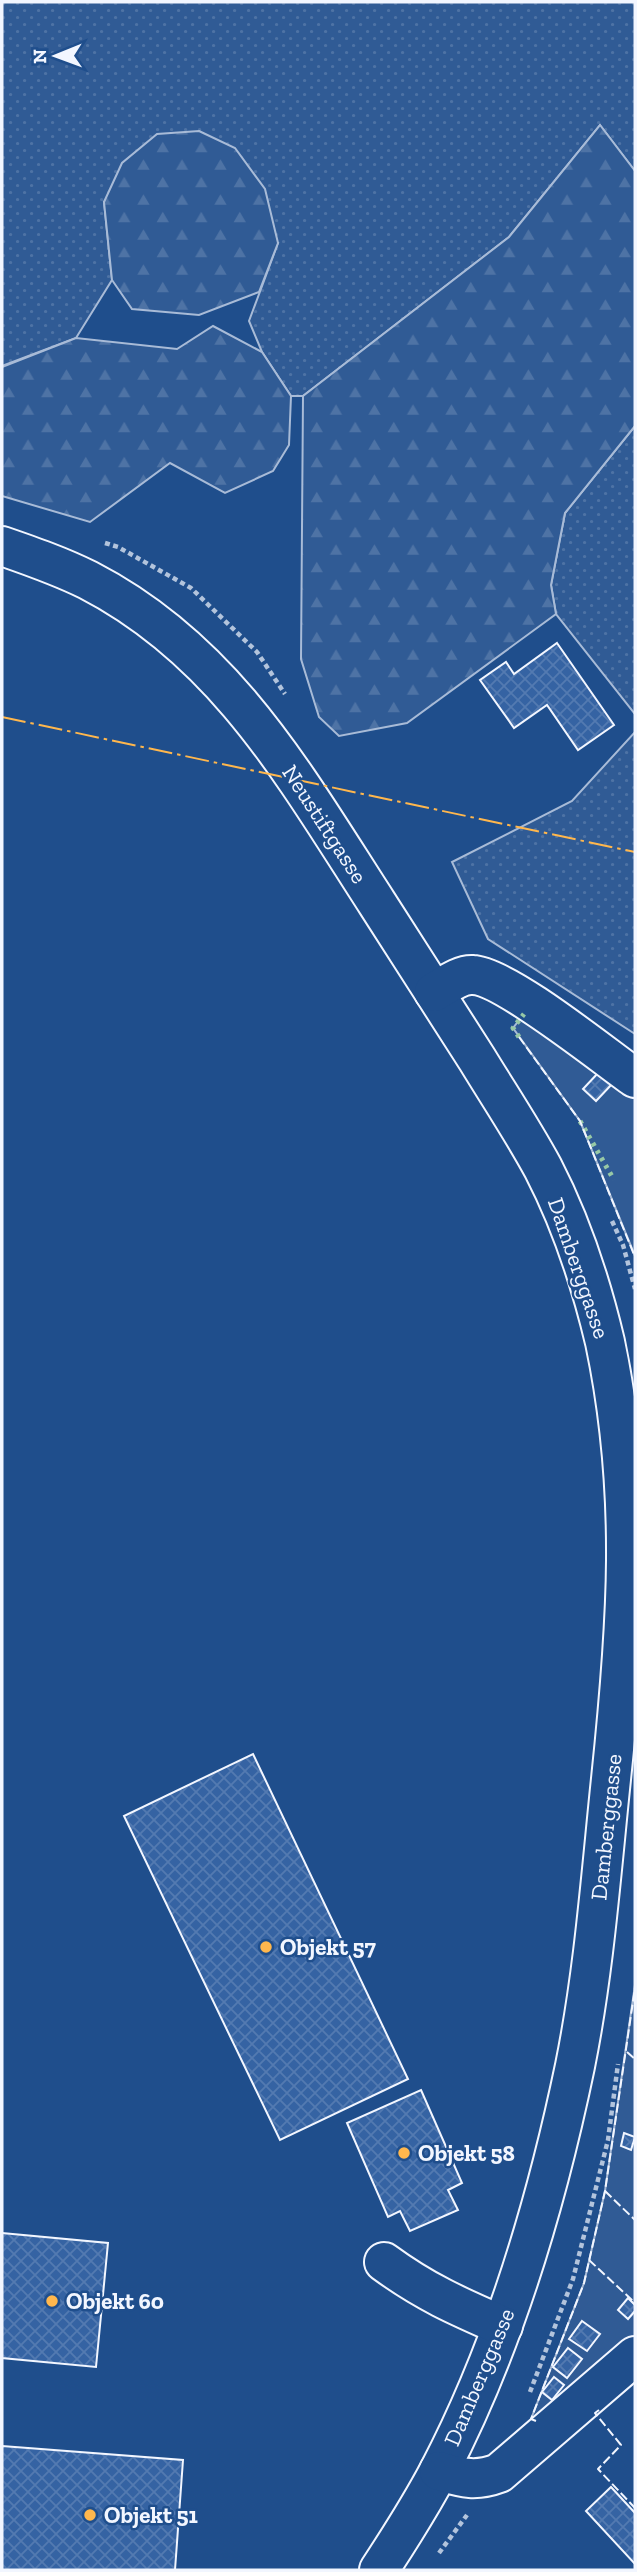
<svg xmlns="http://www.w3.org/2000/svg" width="637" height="2572" font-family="'Zilla Slab',serif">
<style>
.grass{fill:url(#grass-dots);stroke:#a8bbd7;stroke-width:2}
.forest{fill:url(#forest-firs);stroke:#a8bbd7;stroke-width:2}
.built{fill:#305b95;stroke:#a8bbd7;stroke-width:2}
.building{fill:url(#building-cross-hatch);stroke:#f2f6ff;stroke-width:2}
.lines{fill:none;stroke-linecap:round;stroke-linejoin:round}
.minor-casing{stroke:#f2f6ff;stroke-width:42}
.path{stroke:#b3c4dc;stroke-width:4.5;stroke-dasharray:5 3.5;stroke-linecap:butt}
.minor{stroke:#1f4e8c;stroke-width:38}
.hedge{stroke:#97c8a6;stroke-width:5;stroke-dasharray:3.5 5;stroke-linecap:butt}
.fence{stroke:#f2f6ff;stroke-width:2;stroke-dasharray:9 3.5;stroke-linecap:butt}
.power{stroke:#ffb74d;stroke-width:2;stroke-dasharray:24 5 3.5 5;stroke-linecap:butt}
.poi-dot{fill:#ffb74d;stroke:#1f4e8c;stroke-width:2.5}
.labels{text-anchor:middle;stroke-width:5;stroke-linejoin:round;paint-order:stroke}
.street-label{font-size:23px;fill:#f2f6ff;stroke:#1f4e8c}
.poi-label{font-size:23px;font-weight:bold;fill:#f2f6ff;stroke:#1f4e8c;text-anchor:start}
</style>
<defs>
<pattern id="grass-dots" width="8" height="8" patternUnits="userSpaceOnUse" patternTransform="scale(1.75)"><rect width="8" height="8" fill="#305b95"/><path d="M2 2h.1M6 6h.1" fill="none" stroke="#4e73a5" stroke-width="1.8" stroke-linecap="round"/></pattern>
<pattern id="forest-firs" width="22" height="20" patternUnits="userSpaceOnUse" patternTransform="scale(1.75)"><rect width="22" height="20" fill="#305b95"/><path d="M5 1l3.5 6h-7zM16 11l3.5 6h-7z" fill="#4e73a5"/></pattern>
<pattern id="building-cross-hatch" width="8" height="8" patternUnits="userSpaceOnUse" patternTransform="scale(1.75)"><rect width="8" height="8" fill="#3563a3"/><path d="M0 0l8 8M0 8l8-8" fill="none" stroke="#537ab1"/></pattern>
</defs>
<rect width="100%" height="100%" fill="#1f4e8c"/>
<g class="grass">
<path d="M2,2H635V171L600,125L509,237L303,396H291L262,352L249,321L278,243L104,202L112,280L76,338L2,366Z"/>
<path d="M635,426V714L556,614L551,585L565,513Z"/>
<path d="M635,732V1034L488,939L452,862L572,801Z"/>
</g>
<g class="forest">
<path d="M600,125L635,171V426L565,513L551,585L556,614L407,723L339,736L319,717L301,659L303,396L509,237Z"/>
<path d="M199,131L235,148L265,189L278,243L259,292L199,315L132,309L112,280L104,202L122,163L157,134Z"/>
<path d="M213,326L262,352L291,396L289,445L273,471L225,493L170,463L90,522L2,496V367L76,338L177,349Z"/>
</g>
<g class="built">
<path d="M527,1010L635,1091V1256L580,1121L513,1028Z"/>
<path d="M635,1985V2338L538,2421L531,2419L584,2283L605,2191Z"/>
</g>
<g class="building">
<path d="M557,643L614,725L578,750L547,705L514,728L480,680L506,662L514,674Z"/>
<path d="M599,1072L612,1084L596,1101L583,1089Z"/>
<path d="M253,1754L408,2079L280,2140L124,1816Z"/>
<path d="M421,2090L462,2183L448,2190L458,2210L410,2231L400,2211L388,2217L347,2123Z"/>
<path d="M624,2133L635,2137L631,2150L621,2146Z"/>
<path d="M2,2233L108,2243L96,2367L2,2358Z"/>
<path d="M628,2298L635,2305V2311L628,2319L618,2310Z"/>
<path d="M582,2321L600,2334L587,2351L569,2339Z"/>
<path d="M568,2348L582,2359L567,2378L553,2367Z"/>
<path d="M554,2377L564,2385L552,2400L542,2392Z"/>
<path d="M2,2446L183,2460L175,2570H2Z"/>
<path d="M611,2487L635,2513V2564L586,2511Z"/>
</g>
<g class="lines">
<defs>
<g id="minor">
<path d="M2,546C31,556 60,566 88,580C226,651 296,778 377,903C410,955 444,1007 477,1059C499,1095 523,1131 543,1168C571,1222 591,1283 605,1342C637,1494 627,1627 611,1779C601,1875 594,1972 575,2066C546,2205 505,2345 439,2471C421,2505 400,2538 379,2570"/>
<path d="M434,992C445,986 460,974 473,975C505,976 605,1057 635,1078"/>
<path d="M384,2262C425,2292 457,2306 503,2326"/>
<path d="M439,2471C463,2478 475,2482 499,2473L635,2356"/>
</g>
</defs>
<use href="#minor" class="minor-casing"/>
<g class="path">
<path d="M105,543L118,547L191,588L257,652L285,694"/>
<path d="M612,1221L623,1245L635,1289"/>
<path d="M530,2392L573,2279L608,2140L618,2064"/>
<path d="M439,2553L467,2515"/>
</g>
<use href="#minor" class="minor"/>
<g class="hedge">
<path d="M519,1037L513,1028L524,1014"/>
<path d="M580,1121L614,1180"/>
</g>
<g class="fence">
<path d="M519,1037L580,1121L635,1257"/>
<path d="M627,2052L635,2059"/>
<path d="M605,2191L635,2220"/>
<path d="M589,2260L633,2301"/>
<path d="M599,2410L595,2413L621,2445L598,2469L635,2508"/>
<path d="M536,2421L531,2419L584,2283L605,2191L635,1988"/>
</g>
<path class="power" d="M2,717L635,852"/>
</g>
<g class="poi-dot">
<circle cx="266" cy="1947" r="7"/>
<circle cx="404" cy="2153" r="7"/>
<circle cx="52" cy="2301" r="7"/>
<circle cx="90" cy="2515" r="7"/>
</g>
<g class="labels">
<g class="street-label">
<text transform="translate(325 824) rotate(57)" y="8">Neustiftgasse</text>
<text transform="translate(579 1268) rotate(71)" y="8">Damberggasse</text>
<text transform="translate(606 1827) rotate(-84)" y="8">Damberggasse</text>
<text transform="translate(479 2377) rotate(-67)" y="8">Damberggasse</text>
</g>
<g class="poi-label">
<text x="280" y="1955">Objekt 57</text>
<text x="418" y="2161">Objekt 58</text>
<text x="66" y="2309">Objekt 60</text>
<text x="104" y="2523">Objekt 51</text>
</g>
</g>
<rect width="637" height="2572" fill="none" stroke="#f2f6ff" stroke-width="7"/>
<g transform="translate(56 56) rotate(269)" stroke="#1f4e8c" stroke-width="5" paint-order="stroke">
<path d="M0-5L12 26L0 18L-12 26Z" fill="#f2f6ff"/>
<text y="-10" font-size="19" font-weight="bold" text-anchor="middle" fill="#f2f6ff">N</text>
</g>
</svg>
